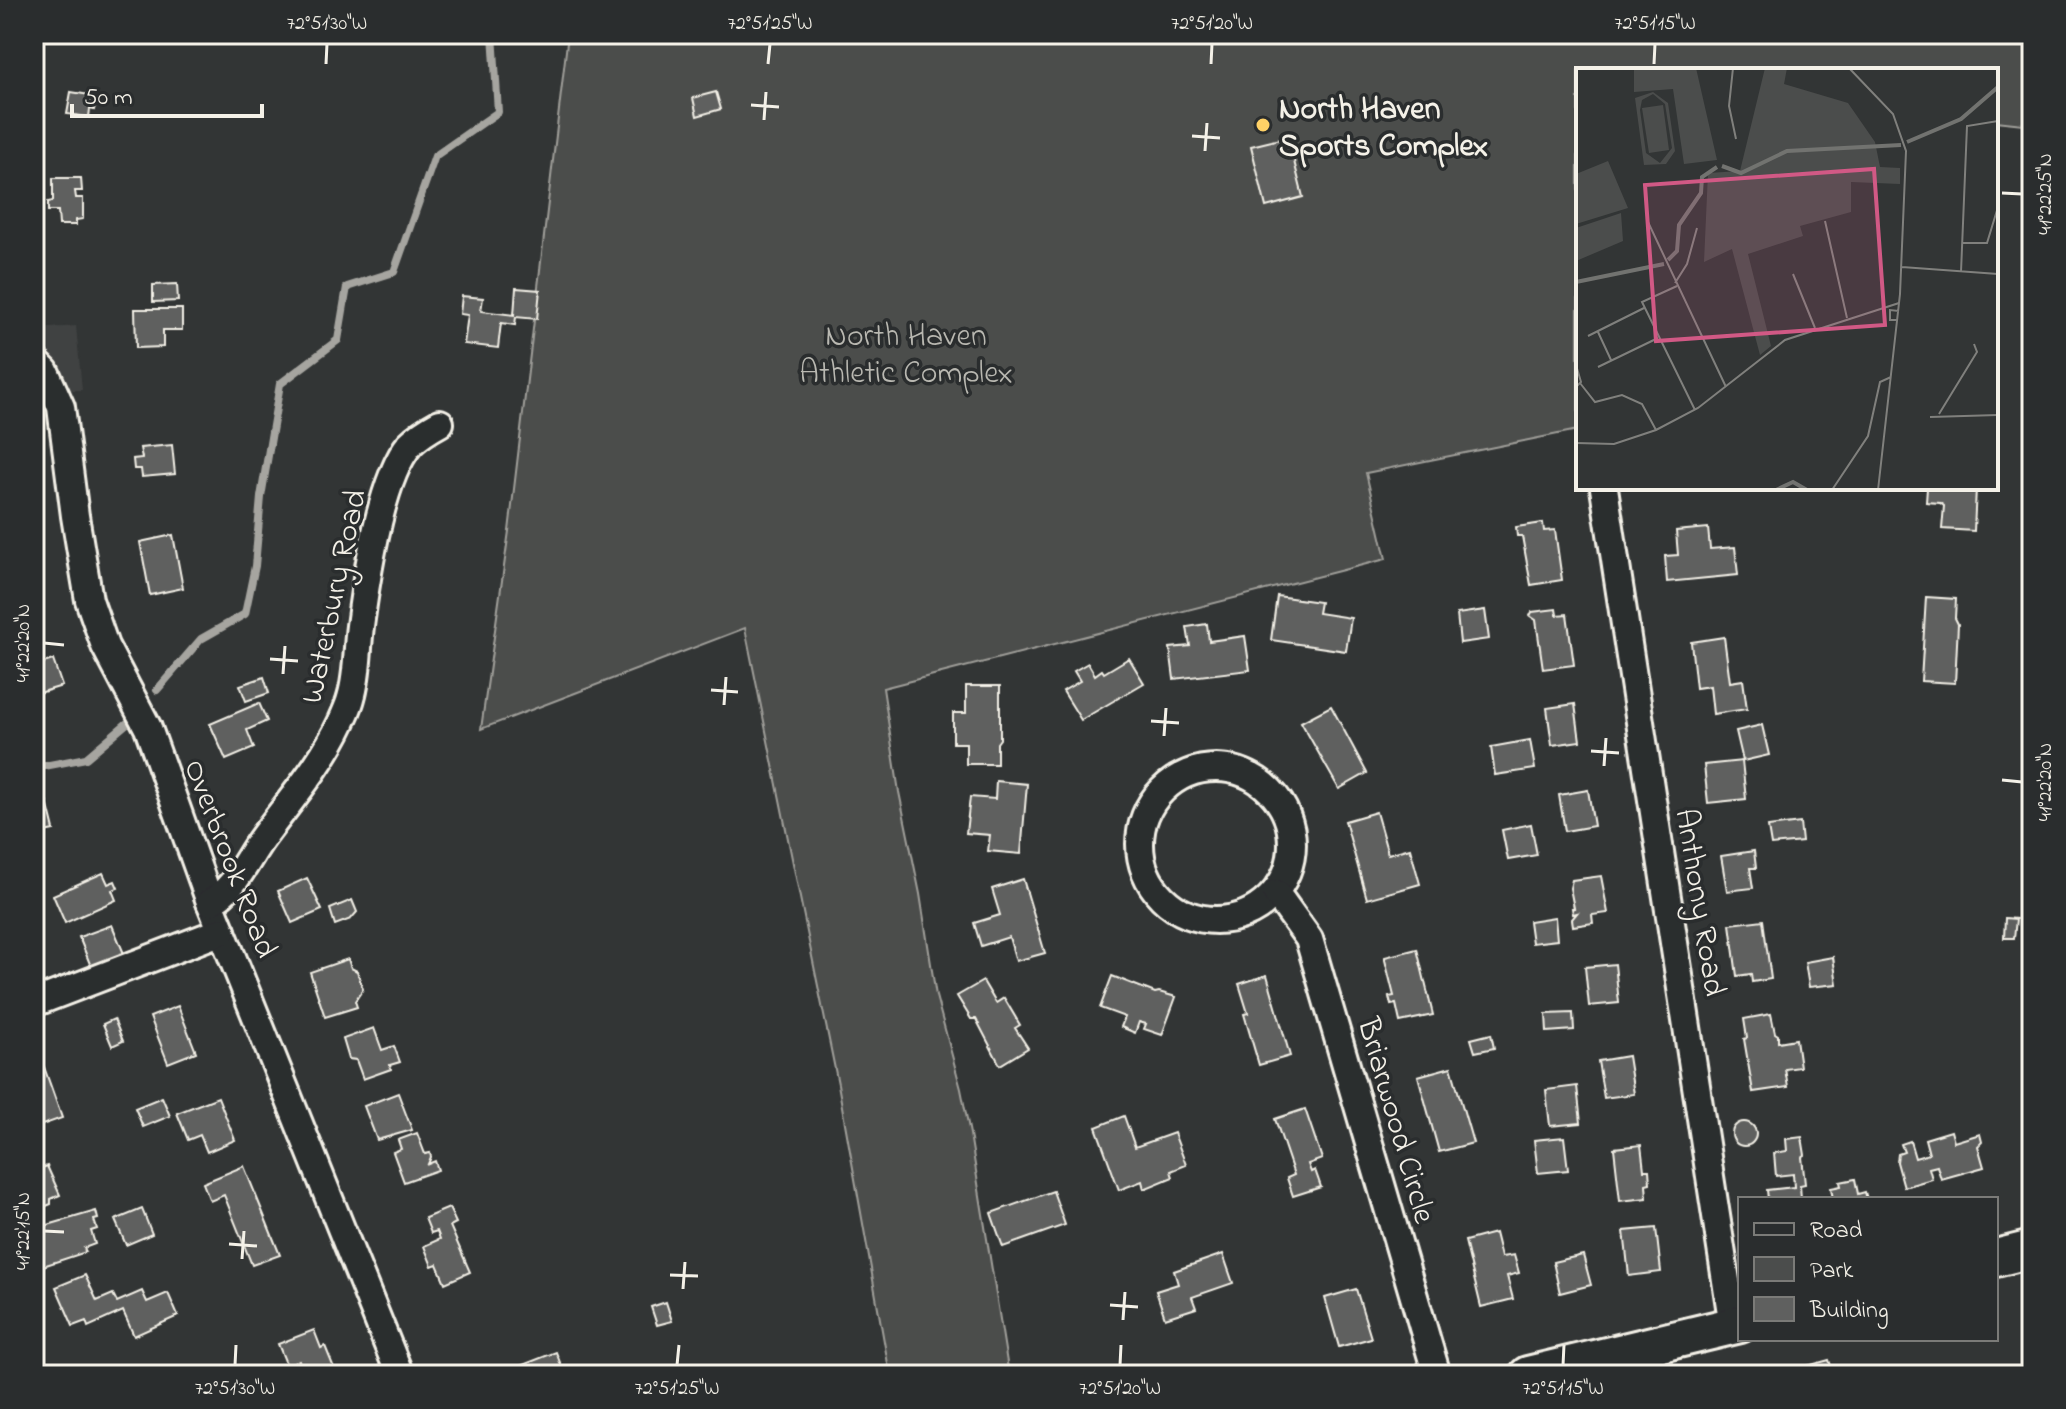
<svg xmlns="http://www.w3.org/2000/svg" width="2066" height="1409" font-family="'Indie Flower',sans-serif">
<style>
.built{fill:#404242}
.green{fill:#4b4d4c;stroke:#a09f9a;stroke-width:2}
.lines{fill:none;stroke-linecap:round;stroke-linejoin:round}
.stream{stroke:#a6a5a0;stroke-width:8}
.building{fill:#5f605f;stroke:#f4f1e8;stroke-width:2}
.street-casing{stroke:#f4f1e8;stroke-width:32}
.secondary-casing{stroke:#f4f1e8;stroke-width:42}
.street{stroke:#2a2d2e;stroke-width:26}
.secondary{stroke:#2a2d2e;stroke-width:36}
.ticks{fill:none;stroke:#f4f1e8;stroke-width:3}
.poi-dot{fill:#ffd166;stroke:#2a2d2e;stroke-width:3}
.labels{text-anchor:middle;stroke-width:7;stroke-linejoin:round;paint-order:stroke}
.poi-label{font-size:32px;font-weight:bold;fill:#f4f1e8;stroke:#2a2d2e;text-anchor:start}
.park-label{font-size:32px;fill:#b9b8b1;stroke:#2a2d2e}
.street-label{font-size:32px;fill:#f4f1e8;stroke:#2a2d2e}
.inset-river{fill:none;stroke:#727370;stroke-width:4}
.inset-road{fill:none;stroke:#80807d;stroke-width:2}
.view{fill:#d15985;fill-opacity:0.15;stroke:#d15985;stroke-width:4}
.inset-edge{fill:none;stroke:#f4f1e8;stroke-width:4}
.neatline{fill:none;stroke:#f4f1e8;stroke-width:3}
.ticks-label{font-size:20px;text-anchor:middle;fill:#f4f1e8}
</style>
<rect width="100%" height="100%" fill="#323535"/>
<filter id="ink" filterUnits="userSpaceOnUse"><feTurbulence type="fractalNoise" baseFrequency=".0125" numOctaves="2"/><feDisplacementMap in="SourceGraphic" scale="16" xChannelSelector="R" yChannelSelector="G"/><feConvolveMatrix kernelMatrix="1 2 1 2 8 2 1 2 1" color-interpolation-filters="sRGB"/></filter>
<g filter="url(#ink)">
<path class="built" d="M34,326L37,329L76,326L82,390L34,391Z"/>
<path class="green" d="M568,34H2032V125L1996,121V70H1578V430L1366,473L1386,559L883,688L899,792L920,894L936,996L961,1089L970,1134L1009,1375H890L838,1084L745,628L481,729L509,531Z"/>
<g class="lines">
<g class="stream">
<path d="M157,690L201,639L245,614L255,566L261,497L280,384L338,340L347,287L394,272L435,156L498,112L493,34"/>
<path d="M34,768L86,758L126,724"/>
</g>
</g>
<g class="building">
<path d="M71,92L90,95L89,103L95,104L94,110L90,109L89,117L67,114Z"/>
<path d="M716,92L721,109L697,116L693,98Z"/>
<path d="M1288,137L1303,197L1266,207L1251,146Z"/>
<path d="M53,178H81L82,191H75L76,198H83V219L76,220V225H59L58,211H48V202L53,201Z"/>
<path d="M177,284L178,301L153,302V285Z"/>
<path d="M516,288L540,290L537,319L516,317L515,325L501,323L498,348L464,344L468,315L460,314L462,296L483,298L481,311L514,315Z"/>
<path d="M135,309H182V330H163V347L136,348Z"/>
<path d="M172,445L175,474L142,477L141,469H134L133,459L142,458L140,448Z"/>
<path d="M1927,488H1976L1974,531L1942,529L1944,506L1940,503L1926,502Z"/>
<path d="M1543,523L1544,531L1555,530L1562,580L1531,585L1522,536H1517L1516,527Z"/>
<path d="M1708,528L1710,549L1735,547L1738,575L1667,582L1665,556L1678,555L1676,531Z"/>
<path d="M173,535L183,588L150,595L140,542Z"/>
<path d="M1277,596L1320,602L1318,613L1351,618L1346,651L1271,640Z"/>
<path d="M1926,597L1956,599L1955,618L1958,624L1955,683L1921,681Z"/>
<path d="M1556,609L1557,615L1567,614L1574,665L1543,669L1536,620L1530,616L1532,612Z"/>
<path d="M1485,610L1489,639L1460,643L1457,614Z"/>
<path d="M1207,624L1209,641L1245,636L1250,670L1174,679L1170,648L1190,646L1187,627Z"/>
<path d="M1724,637L1730,682L1743,680L1747,709L1713,714L1710,686L1696,688L1691,642Z"/>
<path d="M1129,658L1144,683L1081,720L1063,691L1080,681L1074,671L1088,663L1095,675L1102,670L1104,673Z"/>
<path d="M53,660L62,686L36,694L34,687V666Z"/>
<path d="M264,677L269,693L246,701L240,685Z"/>
<path d="M966,686H1000V739L997,743V764H966V743H953V713H966Z"/>
<path d="M259,703L267,721L247,730L254,748L226,760L210,724Z"/>
<path d="M1575,704L1580,741L1552,745L1547,708Z"/>
<path d="M1331,706L1367,773L1339,789L1301,722Z"/>
<path d="M1762,725L1769,755L1743,761L1736,731Z"/>
<path d="M1530,740L1535,769L1495,775L1491,747Z"/>
<path d="M1742,761L1746,799L1708,803L1704,765Z"/>
<path d="M996,781L1027,784L1021,854L988,851L990,835L966,833L970,797L995,799Z"/>
<path d="M1588,790L1594,826L1565,831L1559,795Z"/>
<path d="M47,802L54,830L34,834V805Z"/>
<path d="M1376,812L1388,854L1410,848L1420,884L1367,899L1345,821Z"/>
<path d="M1800,823L1802,842L1771,845L1768,827Z"/>
<path d="M1531,824L1537,855L1508,860L1502,830Z"/>
<path d="M1754,851L1756,868H1750L1753,888L1727,891L1721,856Z"/>
<path d="M103,873L108,884L115,881L118,888L112,890L116,900L65,923L53,895Z"/>
<path d="M1601,876L1608,913L1592,915L1593,923L1573,926L1572,919L1577,913L1573,914L1572,908H1574L1570,888L1572,880Z"/>
<path d="M307,878L322,910L292,923L278,891Z"/>
<path d="M1023,879L1045,953L1016,961L1009,937L981,946L974,923L1000,915L992,889Z"/>
<path d="M352,900L357,912L351,919L335,925L330,909Z"/>
<path d="M1555,917L1557,940L1532,943L1529,921Z"/>
<path d="M2005,918L2016,919L2014,938H2004Z"/>
<path d="M1763,920L1771,979L1752,982L1751,974L1737,976L1730,924Z"/>
<path d="M112,925L125,956L92,969L79,937Z"/>
<path d="M1417,949L1433,1015L1400,1022L1396,1004L1391,1005L1389,997L1394,996L1385,960V957Z"/>
<path d="M1833,957L1837,984L1809,987L1805,962Z"/>
<path d="M348,959L351,968L357,971L363,989L355,1001L357,1007L325,1017L310,972Z"/>
<path d="M1615,964L1619,1003L1589,1006L1585,967Z"/>
<path d="M1267,975L1290,1056L1259,1065L1244,1014L1248,1013L1239,984Z"/>
<path d="M1112,976L1155,993L1159,992L1176,997L1162,1035L1144,1029L1146,1024L1139,1022L1135,1033L1121,1027L1125,1017L1100,1008Z"/>
<path d="M983,981L996,1003L1004,998L1020,1025L1015,1028L1028,1048L1000,1065L976,1019H971L957,996Z"/>
<path d="M178,1006L196,1052L168,1063L150,1017Z"/>
<path d="M1573,1013L1574,1030L1547,1032L1546,1014Z"/>
<path d="M1771,1014L1775,1033L1778,1035V1042L1796,1039L1800,1067L1785,1069L1788,1087L1753,1092L1744,1039L1747,1038L1744,1019Z"/>
<path d="M114,1019L123,1041L112,1046L103,1024Z"/>
<path d="M374,1028L382,1050L394,1046L400,1062L390,1065L391,1069L363,1079L356,1060L349,1059L343,1039Z"/>
<path d="M1491,1034L1494,1048L1475,1052L1471,1039Z"/>
<path d="M1628,1056L1634,1094L1604,1098L1598,1061Z"/>
<path d="M44,1067L62,1118L39,1126L34,1134V1070Z"/>
<path d="M1451,1067L1473,1143L1439,1152L1418,1076Z"/>
<path d="M1577,1086L1581,1123L1550,1126L1546,1090Z"/>
<path d="M398,1093L412,1130L377,1140L364,1106Z"/>
<path d="M162,1097L170,1116L143,1127L135,1108Z"/>
<path d="M218,1097L235,1140L207,1152L200,1135L188,1140L177,1113Z"/>
<path d="M1305,1109L1322,1159L1308,1164L1311,1172L1315,1170L1321,1187L1293,1196L1287,1178L1294,1175L1275,1119Z"/>
<path d="M1124,1116L1135,1147L1174,1133L1186,1165L1171,1171L1173,1177L1144,1189L1142,1181L1119,1190L1096,1127Z"/>
<circle cx="1744" cy="1134" r="12"/>
<path d="M1951,1131L1954,1142L1980,1134L1982,1142L1978,1146L1984,1167L1941,1179L1937,1166L1929,1168L1932,1179L1904,1187L1897,1162L1898,1154L1904,1152L1901,1144L1910,1141L1915,1158L1929,1154L1925,1139Z"/>
<path d="M417,1133L425,1154L430,1153L431,1157L428,1164L435,1161L438,1170L404,1182L393,1152L401,1149L398,1140Z"/>
<path d="M1564,1137L1568,1170L1538,1173L1534,1140Z"/>
<path d="M1802,1137L1805,1155L1802,1157L1805,1184L1800,1185L1801,1199H1768L1767,1190L1794,1187L1793,1174L1776,1176L1774,1153L1787,1151L1786,1139Z"/>
<path d="M1641,1145L1644,1170H1649L1650,1183L1646,1184L1647,1198L1620,1201L1614,1148Z"/>
<path d="M47,1166L60,1195L51,1199V1204L34,1211V1171Z"/>
<path d="M244,1166L280,1255L252,1265L224,1195L210,1201L203,1183Z"/>
<path d="M1855,1179L1858,1194L1865,1192L1867,1199H1833L1831,1188L1841,1186L1840,1182Z"/>
<path d="M1053,1191L1065,1225L1003,1247L991,1213Z"/>
<path d="M449,1208L456,1223L450,1226L470,1272L445,1283L437,1264L432,1266L424,1246L440,1239L437,1231L431,1233L425,1218Z"/>
<path d="M142,1209L152,1234L126,1245L115,1220Z"/>
<path d="M96,1211L98,1219L94,1220L97,1229L91,1231L95,1244L84,1248L86,1252L40,1267L34,1248V1229Z"/>
<path d="M1656,1228L1661,1272L1629,1276L1624,1231Z"/>
<path d="M1495,1233L1501,1257L1514,1255L1519,1273L1507,1276L1513,1299L1481,1307L1465,1241Z"/>
<path d="M1223,1254L1233,1283L1192,1297L1196,1308L1165,1318L1156,1291L1178,1284L1174,1271Z"/>
<path d="M1583,1255L1591,1285L1560,1293L1553,1262Z"/>
<path d="M85,1275L97,1301L113,1294L117,1302L142,1291L147,1302L168,1293L178,1316L134,1336L123,1311L88,1327L86,1321L73,1326L56,1287Z"/>
<path d="M1356,1289L1371,1338L1339,1347L1325,1298Z"/>
<path d="M666,1302L672,1321L657,1325L651,1307Z"/>
<path d="M314,1330L321,1348L325,1346L334,1368L318,1375H304L299,1361L287,1366L278,1344Z"/>
<path d="M556,1352L564,1373L561,1375H523L520,1366Z"/>
<path d="M1829,1360L1834,1375H1801L1800,1368Z"/>
</g>
<g class="lines">
<defs>
<g id="street">
<path d="M34,360L45,371L61,407L75,516L89,600L105,646L148,728L210,902L400,1375"/>
<path d="M1604,488L1733,1326"/>
<circle cx="1216" cy="844" r="76"/>
<path d="M1276,893L1309,939L1437,1375"/>
<path d="M210,902C236,888 246,860 263,837C291,799 322,764 342,721C345,714 349,706 351,698C358,675 357,649 360,626C366,580 381,478 410,444C419,435 429,429 440,423"/>
<path d="M34,1003L222,931"/>
</g>
<g id="secondary">
<path d="M1996,1258L2032,1249"/>
<path d="M1528,1375L1740,1324"/>
</g>
</defs>
<use href="#street" class="street-casing"/>
<use href="#secondary" class="secondary-casing"/>
<use href="#street" class="street"/>
<use href="#secondary" class="secondary"/>
</g>
</g>
<path class="ticks" d="M326,64L327,44M768,64L770,44M1211,64L1212,44M1654,64L1655,44M751,105L779,107M764,120L766,92M1192,136L1220,138M1205,151L1207,123M2002,193L2022,194M44,643L64,645M270,659L298,661M283,674L285,646M711,690L738,692M724,705L726,677M1151,721L1179,723M1164,736L1166,708M1591,751L1619,753M1604,766L1606,738M2002,780L2022,782M44,1231L64,1232M229,1244L257,1246M242,1259L244,1231M670,1275L698,1276M683,1289L685,1262M1110,1305L1138,1307M1123,1320L1125,1292M235,1365L236,1345M677,1365L679,1345M1120,1365L1121,1345M1563,1365L1564,1345"/>
<circle class="poi-dot" cx="1263" cy="125" r="8"/>
<g class="labels">
<g class="poi-label">
<text x="1279" y="118">North Haven<tspan x="1279" dy="37">Sports Complex</tspan></text>
</g>
<g class="park-label">
<text x="906" y="345">North Haven<tspan x="906" dy="37">Athletic Complex</tspan></text>
</g>
<g class="street-label">
<text transform="translate(332 596) rotate(-78)" y="11">Waterbury Road</text>
<text transform="translate(232 858) rotate(69)" y="11">Overbrook Road</text>
<text transform="translate(1702 902) rotate(81)" y="11">Anthony Road</text>
<text transform="translate(1398 1120) rotate(74)" y="11">Briarwood Circle</text>
</g>
</g>
<g transform="translate(1576 68)">
<rect width="422" height="422" fill="#323535"/>
<path d="M58,0H120L141,92L108,96L97,21L58,24ZM189,0H211L208,16L272,35L299,74L304,99L324,100V116L275,114V144L224,158L227,168L172,186L195,278L184,287L156,181L128,194L132,105L164,103ZM77,24L92,35L99,83L90,96L68,97L59,30ZM77,26L89,36L96,80L84,95L70,85L64,42L66,32ZM87,37L93,82L73,85L66,40ZM32,93L52,140L0,156V106ZM45,145L47,173L0,193V160Z" fill="#4b4d4c" fill-rule="evenodd"/>
<path class="inset-river" d="M331,74L385,51L422,19M146,98L165,105L211,83L325,77M92,192L101,183L103,157L125,125L126,109L141,99M0,214L88,196M200,422L217,414L231,422"/>
<path class="inset-road" d="M157,0L153,38L160,71M273,0L317,46L330,83L324,226L302,422M249,153L271,250M72,154L150,319M387,175H411L422,139M326,199L422,206M385,204L391,58L422,53M217,206L239,260M99,215L111,196L121,160M101,218L66,234L119,342M322,252H314V242L323,243M22,264L35,292M12,268L68,240M0,297L5,314L0,319M22,299L82,270M4,315L19,334L46,327L66,336L80,362M363,346L401,284L398,276M354,349L422,347M0,375L38,376L80,362L122,340L209,272L323,235M256,422L292,368L304,314L315,309"/>
<path class="view" d="M298,101L309,257L80,273L69,117Z"/>
<rect width="422" height="422" class="inset-edge"/>
</g>
<rect width="2066" height="1409" fill="none" stroke="#2a2d2e" stroke-width="88"/>
<rect x="1738" y="1197" width="260" height="144" fill="#2a2d2e" stroke="#7b7b78" stroke-width="2"/>
<rect x="1754" y="1223" width="40" height="12" fill="#2a2d2e" stroke="#7b7b78" stroke-width="2"/>
<text x="1810" y="1237" font-size="24" fill="#f4f1e8">Road</text>
<rect x="1754" y="1257" width="40" height="24" fill="#4b4d4c" stroke="#7b7b78" stroke-width="2"/>
<text x="1810" y="1277" font-size="24" fill="#f4f1e8">Park</text>
<rect x="1754" y="1297" width="40" height="24" fill="#5f605f" stroke="#7b7b78" stroke-width="2"/>
<text x="1810" y="1317" font-size="24" fill="#f4f1e8">Building</text>
<path d="M72 104v12h190v-12" fill="none" stroke="#f4f1e8" stroke-width="4"/>
<text x="84" y="104" font-size="24" fill="#f4f1e8" stroke="#2a2d2e" stroke-width="6" paint-order="stroke">50 m</text>
<rect x="44" y="44" width="1978" height="1321" class="neatline"/>
<g class="ticks-label">
<text x="327" y="29">72°51'30"W</text>
<text x="770" y="29">72°51'25"W</text>
<text x="1212" y="29">72°51'20"W</text>
<text x="1655" y="29">72°51'15"W</text>
<text transform="translate(2044 194) rotate(-90)" y="7">41°22'25"N</text>
<text transform="translate(22 643) rotate(-90)" y="7">41°22'20"N</text>
<text transform="translate(2044 782) rotate(-90)" y="7">41°22'20"N</text>
<text transform="translate(22 1231) rotate(-90)" y="7">41°22'15"N</text>
<text x="235" y="1394">72°51'30"W</text>
<text x="677" y="1394">72°51'25"W</text>
<text x="1120" y="1394">72°51'20"W</text>
<text x="1563" y="1394">72°51'15"W</text>
</g>
</svg>
